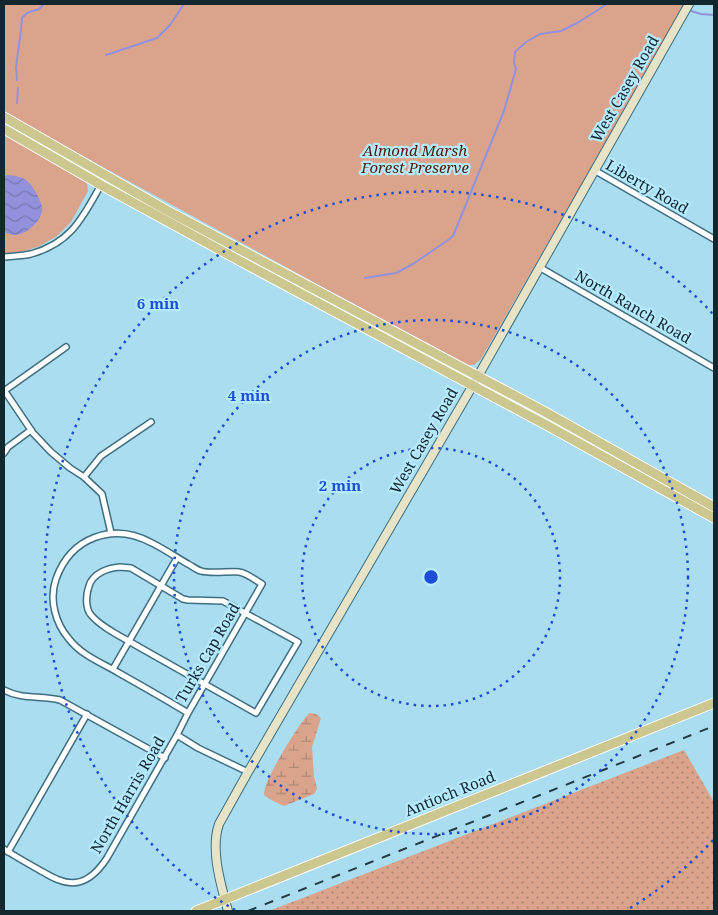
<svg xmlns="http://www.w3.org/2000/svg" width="718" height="915" font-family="'Noto Serif',serif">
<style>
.grass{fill:url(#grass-dots)}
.wetland{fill:url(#wetland-marsh)}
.green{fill:#daa48c}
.water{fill:url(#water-waves)}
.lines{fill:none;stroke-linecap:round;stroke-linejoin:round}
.stream{stroke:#9291dc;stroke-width:2}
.minor-casing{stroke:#3e6f80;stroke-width:8}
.secondary-casing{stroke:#3e6f80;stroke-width:10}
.primary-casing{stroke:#fff;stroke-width:11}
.minor{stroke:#fff;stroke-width:5}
.secondary{stroke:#e6e3c7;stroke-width:8}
.primary{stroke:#ccc78f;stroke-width:9}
.rail{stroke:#223942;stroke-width:2;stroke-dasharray:9 9;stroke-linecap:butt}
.ring{fill:none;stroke:#1d4ed8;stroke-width:2.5;stroke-dasharray:2.5 5}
.labels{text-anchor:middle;stroke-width:4.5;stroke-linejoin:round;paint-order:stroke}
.street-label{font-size:15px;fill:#13272e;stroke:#b6eafe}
.park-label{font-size:15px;font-style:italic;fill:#4f1c03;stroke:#b6eafe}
.centre{fill:#1d4ed8;stroke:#b6eafe;stroke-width:2.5}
.ring-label{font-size:15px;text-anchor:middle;font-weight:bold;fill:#1d4ed8;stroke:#b6eafe;stroke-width:4.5;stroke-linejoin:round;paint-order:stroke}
</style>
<defs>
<pattern id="grass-dots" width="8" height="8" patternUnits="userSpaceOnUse" patternTransform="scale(1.25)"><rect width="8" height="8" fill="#daa48c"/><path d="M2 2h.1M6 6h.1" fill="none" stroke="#b08673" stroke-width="1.8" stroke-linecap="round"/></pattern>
<pattern id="wetland-marsh" width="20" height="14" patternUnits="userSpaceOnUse" patternTransform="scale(1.25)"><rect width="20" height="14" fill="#daa48c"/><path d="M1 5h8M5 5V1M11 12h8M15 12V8" fill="none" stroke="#b08673"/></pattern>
<pattern id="water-waves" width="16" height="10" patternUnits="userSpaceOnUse" patternTransform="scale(1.25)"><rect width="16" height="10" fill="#9291dc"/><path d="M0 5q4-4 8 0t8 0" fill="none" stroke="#7676b3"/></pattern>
</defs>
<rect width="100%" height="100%" fill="#aaddf0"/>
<path class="grass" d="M684,750L714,802V911H269Z"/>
<path class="wetland" d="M310,713L316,714L321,718L312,747L314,776L317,789L314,794L284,806L273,801L264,795C264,790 266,785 268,780C273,768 301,719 310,713Z"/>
<g class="green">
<path d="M4,4H686L481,359L474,365H465L4,113Z"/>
<path d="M4,134L82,178L87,183L88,191L71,222L57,236L40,246L22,252L4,254Z"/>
</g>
<path class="water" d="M4,175C11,175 20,176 26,180C32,184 41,200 42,207C44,219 27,235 15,235C12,235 7,233 4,232Z"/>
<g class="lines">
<g class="stream">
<path d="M681,4L683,5"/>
<path d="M691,11L701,14L714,15"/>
<path d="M106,55L157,38L170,25L184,4"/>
<path d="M17,80L16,67L21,30L22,18L27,13L39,9L44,4"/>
<path d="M17,103L18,88"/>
<path d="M365,278L396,273L413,264L448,240L453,236L504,111L516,69L514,62L515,52L526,42L540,34L561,31L579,22L607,4"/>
</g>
<defs>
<g id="minor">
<path d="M594,170L714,239"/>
<path d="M4,257C13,256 22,256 31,254C75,242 85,212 106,176"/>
<path d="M539,267L714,368"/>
<path d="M4,390L33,433L51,452L70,468L84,477L102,494L111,533"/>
<path d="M4,391L66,347"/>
<path d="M4,453L8,447L31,430"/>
<path d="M84,477L101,456L151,422"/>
<path d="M120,567L131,568L183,599L188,600L223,601L298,642L256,713C217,691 178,669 139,647C124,638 102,628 91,615C85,608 86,594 89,586C93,573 108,568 120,567Z"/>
<path d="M113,669L177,558"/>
<path d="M4,690C23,700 40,695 60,700L165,758"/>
<path d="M177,735L188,713L262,584C255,580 247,573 239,572C229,571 210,574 201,571C197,570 192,566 188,564C176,557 164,549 152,543C113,522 71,537 56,579C49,599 55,623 69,639C81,655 102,663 119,673C142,686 165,699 188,713"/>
<path d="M4,849C16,857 29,864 41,871C47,874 53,878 59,880C81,889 96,875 107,858L177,735L198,748L248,772"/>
<path d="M8,852L87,714"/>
</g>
<path id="secondary" d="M228,911C221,885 210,850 219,824L248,772L473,385L689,4"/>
<g id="primary">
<path d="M4,117L166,210L547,413L714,507"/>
<path d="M4,129L101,185L242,262L550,427L714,518"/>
<path d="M196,911L714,703"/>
</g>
</defs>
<use href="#minor" class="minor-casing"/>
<use href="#secondary" class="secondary-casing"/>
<use href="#primary" class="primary-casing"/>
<use href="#minor" class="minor"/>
<use href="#secondary" class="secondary"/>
<use href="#primary" class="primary"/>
<path class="rail" d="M248,911L714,726"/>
</g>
<g class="ring">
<circle cx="431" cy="577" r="129"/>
<circle cx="431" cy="577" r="257"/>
<path d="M713 840A386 386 0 0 1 627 910M235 910A386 386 0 1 1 713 314"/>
</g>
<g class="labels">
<g class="street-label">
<text transform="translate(625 89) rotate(-60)" y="5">West Casey Road</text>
<text transform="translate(647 187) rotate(30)" y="5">Liberty Road</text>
<text transform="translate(633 307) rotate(30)" y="5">North Ranch Road</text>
<text transform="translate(424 441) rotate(-60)" y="5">West Casey Road</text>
<text transform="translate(208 653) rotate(-60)" y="5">Turks Cap Road</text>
<text transform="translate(450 794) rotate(-22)" y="5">Antioch Road</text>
<text transform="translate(128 795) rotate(-60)" y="5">North Harris Road</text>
</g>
<g class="park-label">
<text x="415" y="156">Almond Marsh<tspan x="415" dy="17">Forest Preserve</tspan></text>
</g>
</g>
<circle cx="431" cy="577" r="8" class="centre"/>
<g class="ring-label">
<text x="158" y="309">6 min</text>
<text x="249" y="401">4 min</text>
<text x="340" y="491">2 min</text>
</g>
<rect width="718" height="915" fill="none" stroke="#13272e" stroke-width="10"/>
</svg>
